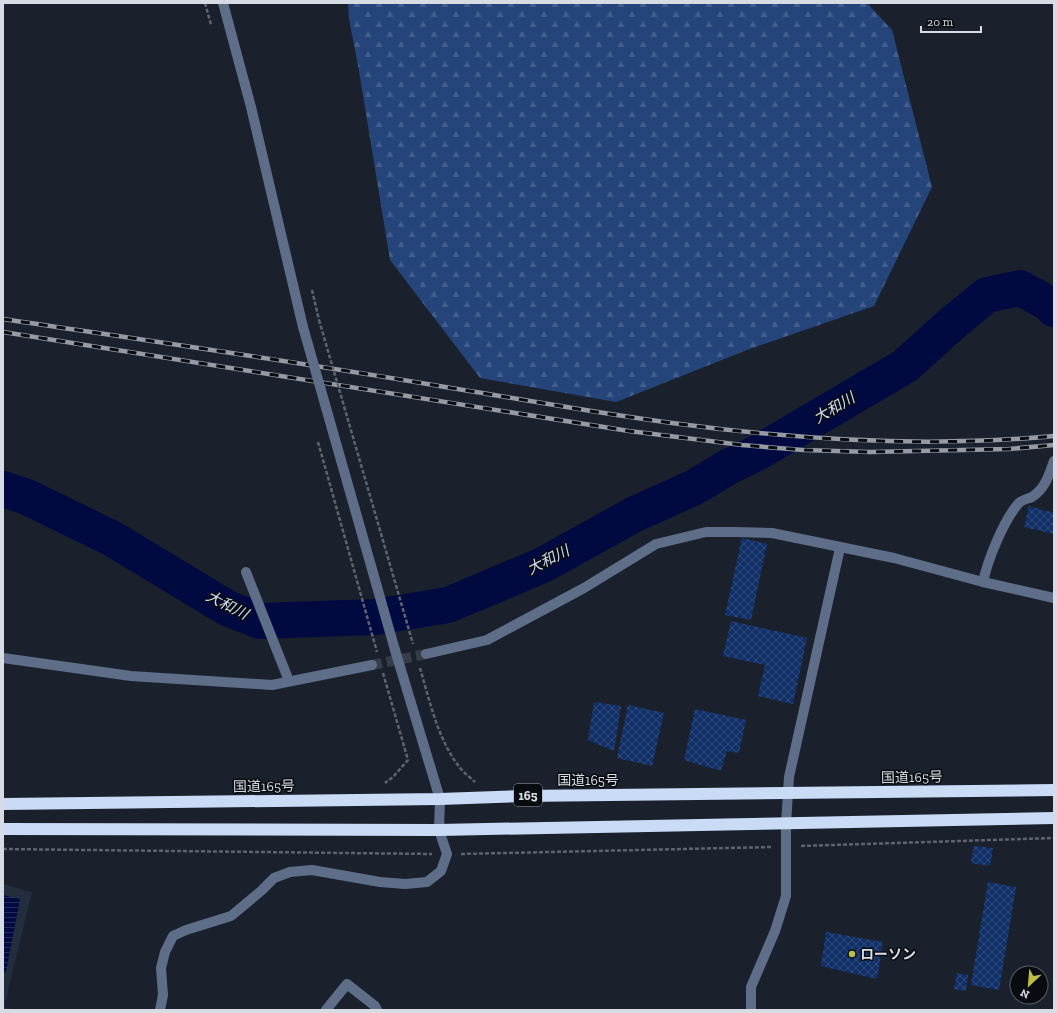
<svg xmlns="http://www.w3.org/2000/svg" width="1057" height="1013" font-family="'Zilla Slab','Noto Sans JP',serif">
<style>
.built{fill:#232d3e}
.forest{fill:url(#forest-firs)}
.water{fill:url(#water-rules)}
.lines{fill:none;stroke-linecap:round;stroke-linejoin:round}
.river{stroke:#000a40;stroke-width:36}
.building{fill:url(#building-cross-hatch)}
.minor-tunnel{stroke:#363d48;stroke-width:10;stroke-dasharray:10 5;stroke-linecap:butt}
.path{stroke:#5e646f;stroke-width:2.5;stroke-dasharray:4 2;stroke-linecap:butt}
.minor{stroke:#5e6e89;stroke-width:10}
.highway{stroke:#cadbf6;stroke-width:12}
.rail-casing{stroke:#959aa4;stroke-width:4.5}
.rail{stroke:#080b10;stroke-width:3;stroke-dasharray:9;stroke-linecap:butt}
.path-bridge{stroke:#5e646f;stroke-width:2.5;stroke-dasharray:4 2;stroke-linecap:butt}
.minor-bridge{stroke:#5e6e89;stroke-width:10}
.poi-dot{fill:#bdbf43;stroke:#080b10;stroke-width:1.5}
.labels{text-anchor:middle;stroke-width:3;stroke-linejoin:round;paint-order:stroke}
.shield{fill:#080b10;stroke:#999da4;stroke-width:1}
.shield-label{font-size:13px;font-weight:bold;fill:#d7dce4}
.street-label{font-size:14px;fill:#d7dce4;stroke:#080b10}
.poi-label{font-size:14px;font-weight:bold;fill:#d7dce4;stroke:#080b10;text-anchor:start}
.water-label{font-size:15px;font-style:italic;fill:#d2dcee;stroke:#080b10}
</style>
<defs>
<pattern id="forest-firs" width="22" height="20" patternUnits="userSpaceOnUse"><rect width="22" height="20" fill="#24447a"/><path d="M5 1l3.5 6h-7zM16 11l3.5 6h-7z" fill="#435e8d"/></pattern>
<pattern id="water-rules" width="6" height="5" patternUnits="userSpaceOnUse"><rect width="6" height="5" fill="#000a40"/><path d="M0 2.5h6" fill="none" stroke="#242d5b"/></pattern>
<pattern id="building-cross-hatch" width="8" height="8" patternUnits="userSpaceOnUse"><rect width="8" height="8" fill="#103067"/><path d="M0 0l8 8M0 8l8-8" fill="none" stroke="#324d7d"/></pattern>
</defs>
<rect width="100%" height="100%" fill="#1a212d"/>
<path class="built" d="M3,884L32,892L4,1007L15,1010H3Z"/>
<path class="forest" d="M348,3H867L892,30L932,187L874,306L747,350L616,402L480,378L390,260L358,65L349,19Z"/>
<path class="water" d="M3,895L20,899L6,972L3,971Z"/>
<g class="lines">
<path class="river" d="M3,489L27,497L113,539L227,608L260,621L375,617L448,605L543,565L633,515L695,487L728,467L757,453L905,366L955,321L987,295L1020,288L1048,303L1054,309"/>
</g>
<g class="building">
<path d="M1029,506L1054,513V534L1024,527Z"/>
<path d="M742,538L767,544L751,620L725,615Z"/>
<path d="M731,621L807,638L793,704L758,696L765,665L723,656Z"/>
<path d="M594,702L621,706L614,751L588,740Z"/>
<path d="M628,705L664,713L652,766L617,758Z"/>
<path d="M695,709L746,720L739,753L727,751L721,771L684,760Z"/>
<path d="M974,846L993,848L990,866L971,863Z"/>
<path d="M988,882L1016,887L999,990L971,985Z"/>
<path d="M826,932L883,942L877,979L821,966Z"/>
<path d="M957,973L968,975L966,991L954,989Z"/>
</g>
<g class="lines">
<path class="minor-tunnel" d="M372,665L426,654"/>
<g class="path">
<path d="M205,3L211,25"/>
<path d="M312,290L319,320"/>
<path d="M420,668C430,702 438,741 461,769C465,774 471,778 475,782"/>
<path d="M383,673L408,760L393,777L385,783"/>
<path d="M801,846L1054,838"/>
<path d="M3,849L432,854"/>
<path d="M461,854L772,847"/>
</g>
<g class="minor">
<path d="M223,3L251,107L303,327"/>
<path d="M246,572L289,681"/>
<path d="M983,582C988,559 1003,522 1018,504C1021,500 1027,499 1032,497C1045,489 1049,475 1054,461"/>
<path d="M426,654L487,640L584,588L656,544L706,532H735L772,533L894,558L983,582L1054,598"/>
<path d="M3,658L131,676L272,685L372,665"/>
<path d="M160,1010L163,995L161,968L165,952L173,936L186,930L231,916L261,891L274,878L290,872L312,870L380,882L405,884L427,882L441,871L447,854L439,830L440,799L395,650"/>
<path d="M326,1010L347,984L375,1006L377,1010"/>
<path d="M751,1010V987L775,931L786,896V824L789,777L840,548"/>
</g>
<g class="highway">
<path d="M3,804L440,799L522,796L1054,790"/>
<path d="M3,829L439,830L1054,818"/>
</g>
<defs>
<g id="rail">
<path d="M3,319C151,341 298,362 445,387C521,399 596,413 672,423C798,440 927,448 1054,436"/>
<path d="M3,332L629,431L742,445L803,450L870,452L1009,449L1054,445"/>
</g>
</defs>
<use href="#rail" class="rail-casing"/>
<use href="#rail" class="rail"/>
<g class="path-bridge">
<path d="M319,320L413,644"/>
<path d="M318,442L377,652"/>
</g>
<path class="minor-bridge" d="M303,327L395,650"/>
</g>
<circle class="poi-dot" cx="852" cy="954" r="4"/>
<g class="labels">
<rect class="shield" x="514" y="784" width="28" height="22" rx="3"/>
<g class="shield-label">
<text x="528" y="800">165</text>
</g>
<g class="street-label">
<text transform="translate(912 777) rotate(-1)" y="5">国道165号</text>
<text x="588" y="785">国道165号</text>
<text transform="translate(264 786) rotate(-1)" y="5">国道165号</text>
</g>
<g class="poi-label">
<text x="860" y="959">ローソン</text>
</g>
<g class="water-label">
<text transform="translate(834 408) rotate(-31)" y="5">大和川</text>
<text transform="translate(548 560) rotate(-27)" y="5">大和川</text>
<text transform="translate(227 605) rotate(27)" y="5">大和川</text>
</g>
</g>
<rect width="1057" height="1013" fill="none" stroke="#d7dce4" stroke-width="8"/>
<g transform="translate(1029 985) rotate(206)"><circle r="19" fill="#080b10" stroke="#5b5f65"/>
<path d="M0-3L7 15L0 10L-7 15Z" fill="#bdbf43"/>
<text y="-6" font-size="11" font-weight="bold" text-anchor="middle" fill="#d7dce4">N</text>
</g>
<path d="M921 26v6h60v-6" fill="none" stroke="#d7dce4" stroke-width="2"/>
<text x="927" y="26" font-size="12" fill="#d7dce4" stroke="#080b10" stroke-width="3" paint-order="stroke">20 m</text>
</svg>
